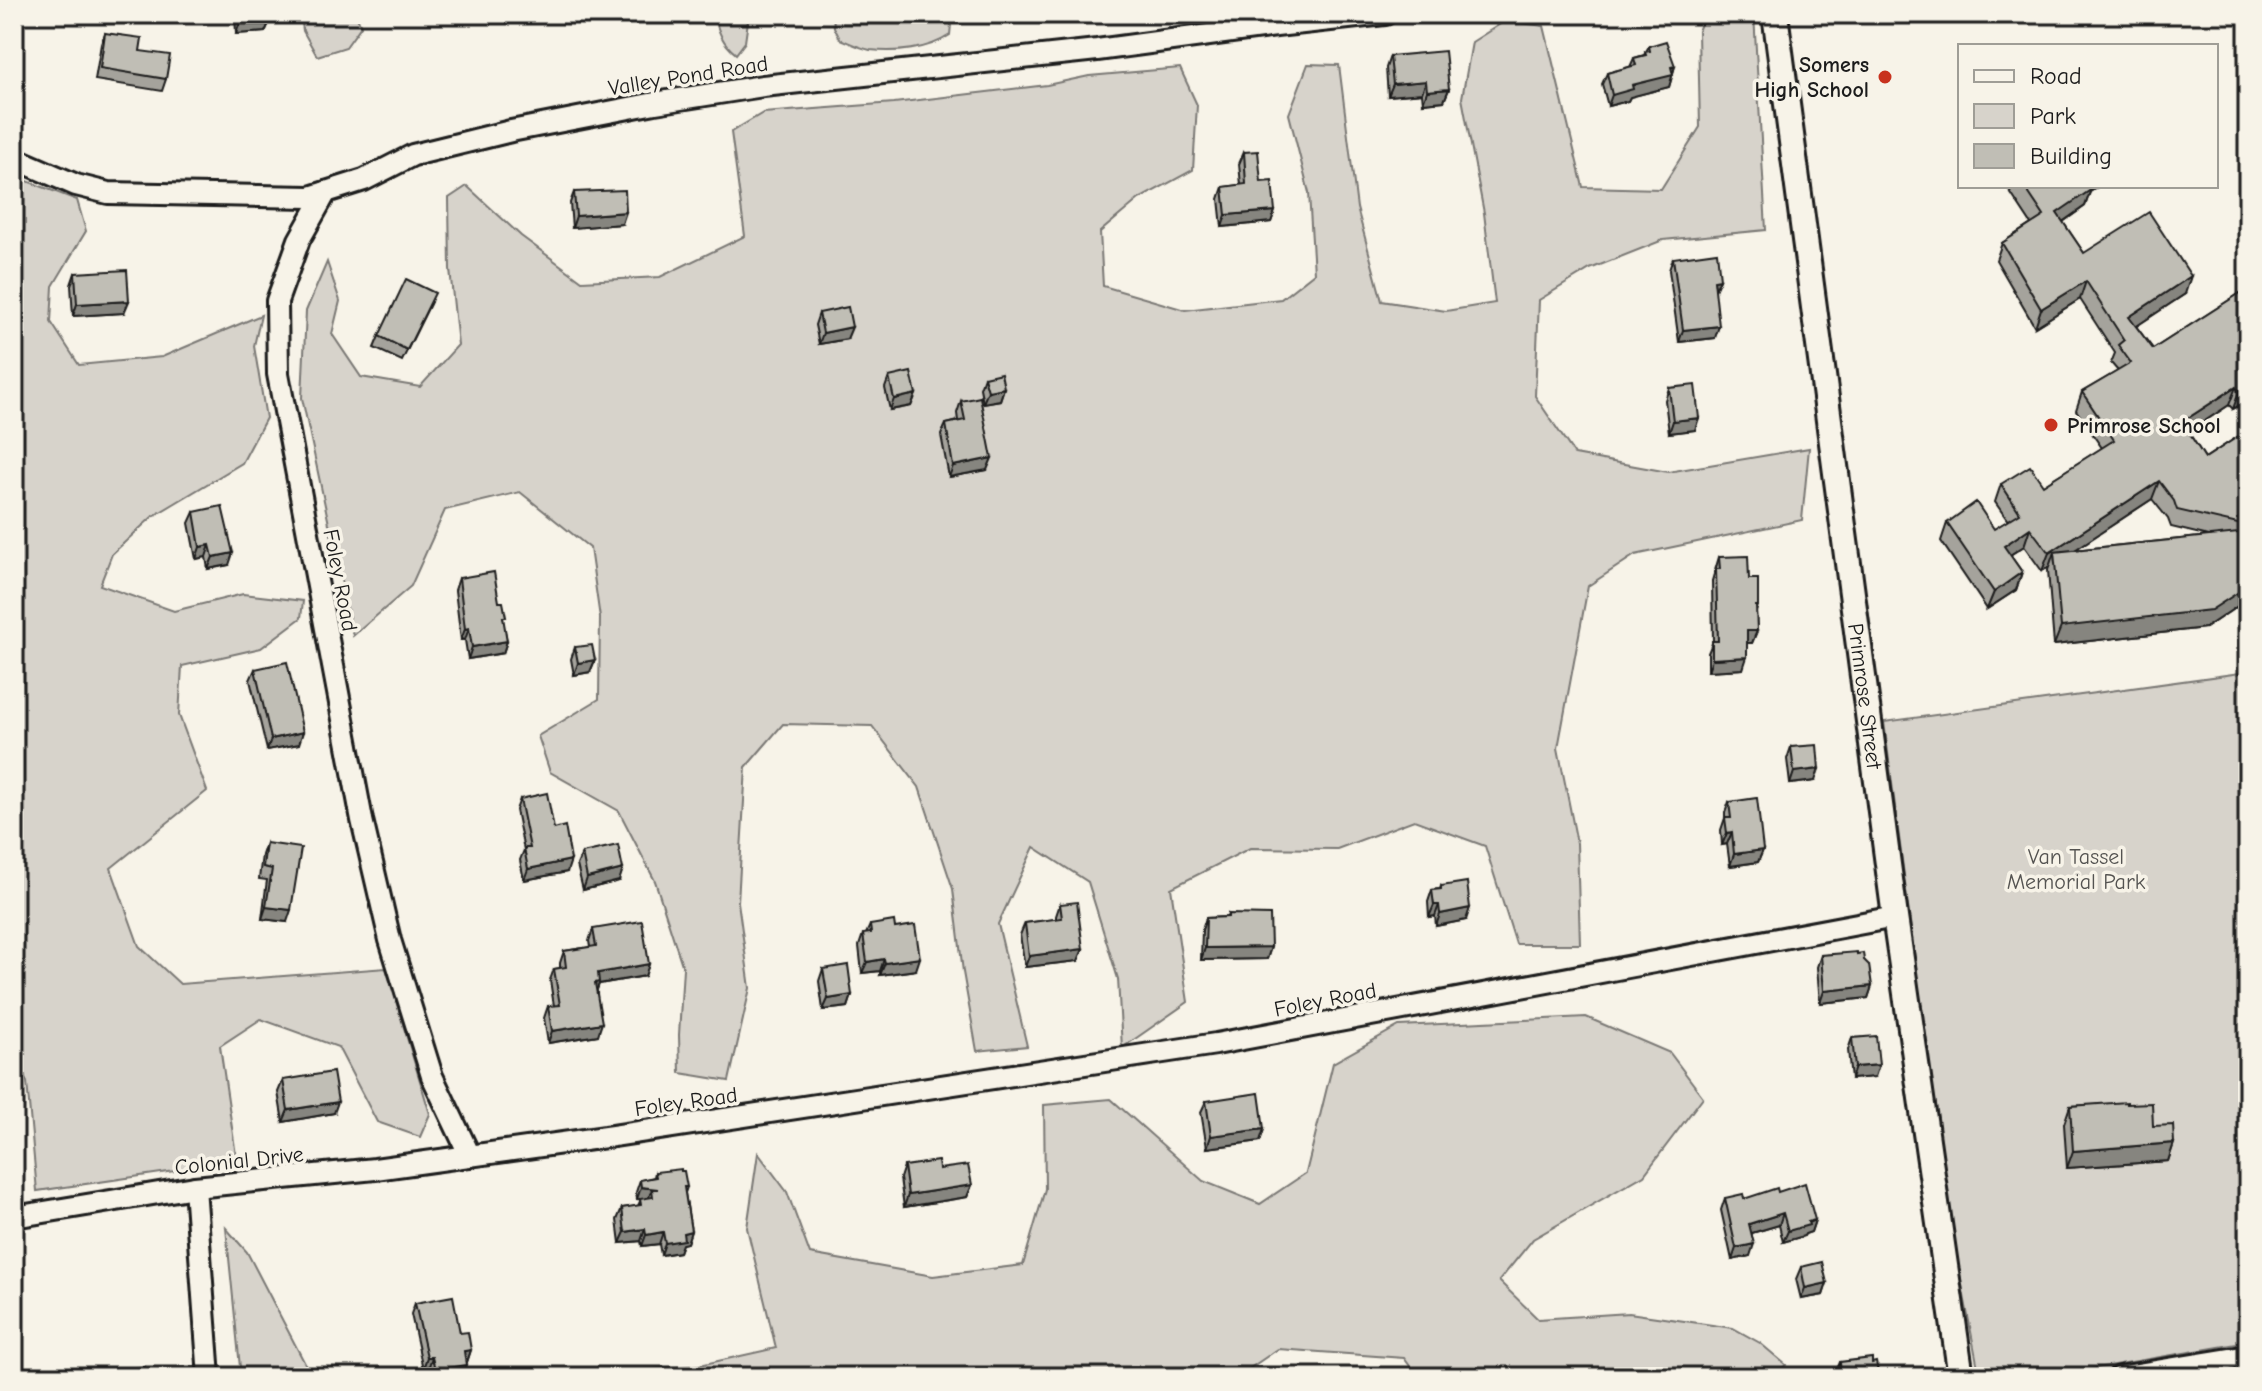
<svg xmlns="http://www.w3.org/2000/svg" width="2262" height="1391" font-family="'Comic Neue',sans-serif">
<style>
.green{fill:#d7d3cb;stroke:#7a7874;stroke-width:2}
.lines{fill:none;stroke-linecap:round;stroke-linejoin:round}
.minor-casing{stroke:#1c1c1c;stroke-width:26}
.major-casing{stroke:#1c1c1c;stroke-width:30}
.minor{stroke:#f7f3e8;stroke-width:20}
.major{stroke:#f7f3e8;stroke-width:24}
.wall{fill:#a5a39c;stroke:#1c1c1c;stroke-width:2;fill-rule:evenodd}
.shaded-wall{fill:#86857f;stroke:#1c1c1c;stroke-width:2}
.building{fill:#c0beb5;stroke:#1c1c1c;stroke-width:2}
.poi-dot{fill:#c8321e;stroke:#f7f3e8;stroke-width:3}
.labels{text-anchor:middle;stroke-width:7;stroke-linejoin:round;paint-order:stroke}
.poi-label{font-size:22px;font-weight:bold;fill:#1c1c1c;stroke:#f7f3e8;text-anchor:end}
.street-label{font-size:22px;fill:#1c1c1c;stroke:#f7f3e8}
.park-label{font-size:22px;fill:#545351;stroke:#f7f3e8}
</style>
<rect width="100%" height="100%" fill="#f7f3e8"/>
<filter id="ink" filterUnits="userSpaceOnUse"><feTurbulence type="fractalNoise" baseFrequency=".0125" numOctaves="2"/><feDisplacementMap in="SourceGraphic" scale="16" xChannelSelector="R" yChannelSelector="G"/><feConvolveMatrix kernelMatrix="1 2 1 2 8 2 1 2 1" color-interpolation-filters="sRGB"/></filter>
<g filter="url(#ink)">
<g class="green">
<path d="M301,14H356L361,26L346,47L317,56L303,31Z"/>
<path d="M714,14H749L745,42L736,54C722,43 718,31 714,14Z"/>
<path d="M833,14H952L950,35C928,50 896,53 870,50C860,48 850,43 840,39L834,27Z"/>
<path d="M1705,14H1754L1766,230L1663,240L1590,269L1539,300L1535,396L1575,455L1668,472L1809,448L1802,520L1635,555L1588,586L1558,748L1577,843L1580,944H1516L1485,846L1414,820L1337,849L1250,848L1171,888L1188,1002L1122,1048L1118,979L1088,882L1034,847L998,924L1027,1046L977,1051L963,972L953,889L919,787L872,726L783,724L746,767L738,902L750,988L729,1081L680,1073L679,1035L683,968L655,881L619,811L550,772L538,736L599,699L600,618L590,548L520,492L445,510L411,586L353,636L302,398L306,311L327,262L340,301L332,334L361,377L420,387L458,345L450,269L449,198L467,186L521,236L582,281L660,277L745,236L731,132L763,113L894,103L1047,85L1089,76L1180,68L1197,105L1193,170L1139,199L1100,232L1103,286L1185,310L1281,299L1314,273L1309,193L1289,114L1308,64L1339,65L1357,208L1382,301L1446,311L1495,303L1484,213L1462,98L1472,42L1505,21L1544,26L1583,187L1661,189L1700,127L1698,31Z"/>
<path d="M14,176L77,200L86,231L53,286L51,322L79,365L162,357L261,315L254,346L266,418L242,463L152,517L112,554L100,585L174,611L243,594L303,601L301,618L261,648L182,666L179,715L207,791L111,868L139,946L180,984L386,968L430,1114L420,1137L377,1122L338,1047L261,1019L220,1046L237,1162L37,1191L27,1082L14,1062Z"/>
<path d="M2248,672V1342L2044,1377H1983L1978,1368L1955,1249L1939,1144L1884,722Z"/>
<path d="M1586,1017L1670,1053L1703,1097L1644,1175L1533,1239L1499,1281L1538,1319L1629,1313L1733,1328L1760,1343L1786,1365L1771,1377H1418L1404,1358L1278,1349L1237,1377H1109L1106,1373L992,1377H560L700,1365L776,1348L747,1228L758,1153L787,1192L810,1254L933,1276L1023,1265L1045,1189L1044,1105L1111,1099L1203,1181L1260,1204L1306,1173L1333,1063L1399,1026Z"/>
<path d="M226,1228L247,1252L312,1377H241Z"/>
<path d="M2248,1367V1377H2199Z"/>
</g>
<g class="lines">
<defs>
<g id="minor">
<path d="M14,158L76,185L108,193L310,197L364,180L413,155L511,131L655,103L763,86L1097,50L1276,26L1385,14"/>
<path d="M326,192L299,240L277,301L278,374L362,820L390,940L432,1076L470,1156"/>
<path d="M195,1187L209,1377"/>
<path d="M14,1217L195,1187L375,1169L613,1136L1216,1044L1895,917"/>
<path d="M2119,1377L2248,1356"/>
</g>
<g id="major">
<path id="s1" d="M1775,14L1895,917L1961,1377"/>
</g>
</defs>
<use href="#minor" class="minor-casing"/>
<use href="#major" class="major-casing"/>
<use href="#minor" class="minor"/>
<use href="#major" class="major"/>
</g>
<g class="wall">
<path d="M235,14H269L270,21L265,32L236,34Z"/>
<path d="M105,33L140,51L166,79L162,91L95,80L101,44Z"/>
<path d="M1649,46L1675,66L1669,87L1630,97L1628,101L1608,106L1602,84L1607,73L1630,67L1634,58L1644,55Z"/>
<path d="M1390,56L1449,89L1444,101L1423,103L1422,93L1388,96L1386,68Z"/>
<path d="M1244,152L1275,211L1271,222L1222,227L1219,199L1223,187L1241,185L1239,164Z"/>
<path d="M2006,186H2099L2090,192L2085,206L2063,222L2084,253L2185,294L2136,326L2153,349L2248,288V401L2233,409L2229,405L2188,432L2205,458L2248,430V599L2205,628L2054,645L2048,570L2049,567L2042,571L2024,546L2010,555L2022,572L2016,590L1987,609L1941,541L1947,523L1994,529L2008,521L1995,502L2001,484L2043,485L2102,448L2076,410L2082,392L2118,371L2111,363L2115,353L2080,299L2035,327L1996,260L2002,243L2031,224ZM2152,499L2168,519L2171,527L2209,536L2074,550Z"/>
<path d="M574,192L622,224L572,228L570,203Z"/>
<path d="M1673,258L1720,279L1715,290V338L1679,342L1669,270Z"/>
<path d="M75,273L124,313L73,316L71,285Z"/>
<path d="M430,304L402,361L374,348L379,336Z"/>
<path d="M819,313L847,339L819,344L815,325Z"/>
<path d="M889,377L916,394L911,406L890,410L885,388Z"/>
<path d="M984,377L1004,388L1000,400L983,403L980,388Z"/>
<path d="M1669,388L1695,430L1669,433L1665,400Z"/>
<path d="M961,401L987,470L949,477L941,435L946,424L958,421L957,413Z"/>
<path d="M194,512L229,565L208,569L206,557L196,559L189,523Z"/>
<path d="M1719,557L1749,579L1758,606L1756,612L1757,631L1752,643H1747L1743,669L1708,671V653L1713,641L1712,581Z"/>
<path d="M459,578L499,602L507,641L503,653L468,659L465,640H461L455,590Z"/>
<path d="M575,647L595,660L590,672L574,675L571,659Z"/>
<path d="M255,669L299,744L267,750L250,680Z"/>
<path d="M1791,747L1815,781L1790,784L1787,759Z"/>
<path d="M520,799L554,829L567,872L524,880L520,860L524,850L516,810Z"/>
<path d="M1729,802L1763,850L1758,862L1730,866L1727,844L1722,845L1721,830L1725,818V813Z"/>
<path d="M266,843L287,922L262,919L267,880L259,879L262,855Z"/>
<path d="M582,853L619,881L583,890L577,865Z"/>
<path d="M1441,886L1466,920L1436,926L1435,916L1429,917L1428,902L1432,890L1440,889Z"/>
<path d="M1060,904L1078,961L1025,967L1020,935L1025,923L1056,919V916Z"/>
<path d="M1228,914L1271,947L1267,959L1201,960L1202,930L1206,918L1227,917Z"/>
<path d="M870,925L895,928L916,970L880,975V971L862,973L859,946L863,934H866Z"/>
<path d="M593,929L649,964L645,976L599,984L597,990L598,1035L548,1043L544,1018L548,1006H554L550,980L554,969L560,968V963L564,951L590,947L589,941Z"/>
<path d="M1857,954L1864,960L1872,986L1868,998L1820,1003L1817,967L1821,955Z"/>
<path d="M823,969L852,995L848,1007L823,1010L819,981Z"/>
<path d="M1852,1038L1875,1077L1851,1079L1848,1050Z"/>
<path d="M283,1080L334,1113L283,1122L278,1092Z"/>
<path d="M1206,1101L1264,1129L1260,1141L1207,1148L1201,1112Z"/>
<path d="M2127,1104L2174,1143L2168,1161L2067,1168L2064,1124L2070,1106Z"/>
<path d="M904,1166L939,1169L972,1185L967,1197L904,1207L900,1178Z"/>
<path d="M655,1172L687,1187L685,1193L691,1231L687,1243L682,1244L679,1252L661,1255L659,1244L642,1246L641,1241L620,1243L617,1220L622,1208L638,1206L641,1199H637L636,1192L640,1180L654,1177Z"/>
<path d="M1778,1192L1815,1220L1811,1232L1805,1234L1804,1236L1783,1242L1779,1225L1752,1233L1750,1256L1732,1260L1721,1210L1725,1198L1744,1199Z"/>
<path d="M1801,1267L1827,1283L1823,1295L1801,1299L1796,1279Z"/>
<path d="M415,1303L460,1333L471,1350L467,1362H465L462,1377H430L428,1369H423L411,1314Z"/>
<path d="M1840,1362L1872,1363L1879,1377H1836L1835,1374Z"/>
</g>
<g class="shaded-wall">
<path d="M270,21L265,32L236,34L240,22Z"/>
<path d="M1675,66L1669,87L1630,97L1628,101L1608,106L1612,95Z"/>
<path d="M1426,81L1422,93L1388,96L1393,84Z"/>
<path d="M1449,89L1444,101L1423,103L1427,91Z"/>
<path d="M2085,186H2099L2090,192L2085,206L2051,230L2057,213Z"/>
<path d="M1275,211L1271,222L1222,227L1226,215Z"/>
<path d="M626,212L622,224L572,228L576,216Z"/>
<path d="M2191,276L2185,294L2123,335L2129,317Z"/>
<path d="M1720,279L1715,290L1714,280Z"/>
<path d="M2086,281L2080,299L2035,327L2041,309Z"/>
<path d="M129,301L124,313L73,316L77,304Z"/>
<path d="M1719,326L1715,338L1679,342L1683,330Z"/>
<path d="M852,327L847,339L819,344L823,333Z"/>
<path d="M2236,387L2229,405L2176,440L2182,422Z"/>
<path d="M2248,387V401L2233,409L2239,392Z"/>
<path d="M1004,388L1000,400L983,403L988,391Z"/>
<path d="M916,394L911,406L890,410L894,399Z"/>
<path d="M1699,418L1695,430L1669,433L1673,421Z"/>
<path d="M992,458L987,470L949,477L953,466Z"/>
<path d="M2159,481L2152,499L2055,563L2054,552L2049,567L2042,571L2049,553Z"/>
<path d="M2248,521V535L2235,543L2242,525Z"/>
<path d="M2030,528L2024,546L1997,563L2004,546Z"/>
<path d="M210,545L206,557L196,559L200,547Z"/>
<path d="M233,553L229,565L208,569L213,557Z"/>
<path d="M2022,572L2016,590L1987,609L1994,592Z"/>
<path d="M2248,586V599L2205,628L2054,645L2061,627Z"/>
<path d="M469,628L465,640H461L465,629Z"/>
<path d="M1747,631H1757L1752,643H1742Z"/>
<path d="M507,641L503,653L468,659L472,647Z"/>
<path d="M1747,657L1743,669L1708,671L1712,659Z"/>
<path d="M595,660L590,672L574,675L578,663Z"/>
<path d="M303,732L299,744L267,750L271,739Z"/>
<path d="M1819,769L1815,781L1790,784L1794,772Z"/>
<path d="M1732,832L1727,844L1722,845L1727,833Z"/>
<path d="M1763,850L1758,862L1730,866L1734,854Z"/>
<path d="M571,860L567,872L524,880L528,869Z"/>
<path d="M623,869L619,881L583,890L587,878Z"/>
<path d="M1434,905H1439L1435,916L1429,917Z"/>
<path d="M266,907L291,910L287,922L262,919Z"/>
<path d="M1470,908L1466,920L1436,926L1440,914Z"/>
<path d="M1271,947L1267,959L1201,960L1205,948Z"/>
<path d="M1083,949L1078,961L1025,967L1029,956Z"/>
<path d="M920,958L916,970L880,975L885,963Z"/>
<path d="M884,959L880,971L862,973L867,962Z"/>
<path d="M649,964L645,976L599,984L595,994V985L598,973Z"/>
<path d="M1872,986L1868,998L1820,1003L1824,991Z"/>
<path d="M852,995L848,1007L823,1010L828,999Z"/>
<path d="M602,1023L598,1035L548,1043L552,1031Z"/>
<path d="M1879,1065L1875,1077L1851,1079L1855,1067Z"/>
<path d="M338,1102L334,1113L283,1122L288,1110Z"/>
<path d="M1264,1129L1260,1141L1207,1148L1211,1136Z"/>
<path d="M2174,1143L2168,1161L2067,1168L2073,1151Z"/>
<path d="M972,1185L967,1197L904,1207L908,1195Z"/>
<path d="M641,1187L658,1189L653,1197L652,1189L648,1200L637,1199Z"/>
<path d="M1783,1213L1779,1225L1745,1235L1749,1224Z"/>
<path d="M1815,1220L1811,1232L1805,1234L1804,1236L1783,1242L1788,1231Z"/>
<path d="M645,1229L641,1241L620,1243L625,1232Z"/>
<path d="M691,1231L687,1243L682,1244L679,1252L661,1255L665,1243L683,1233Z"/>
<path d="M663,1232L659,1244L642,1246L646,1235Z"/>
<path d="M1754,1244L1750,1256L1732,1260L1736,1248Z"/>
<path d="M1827,1283L1823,1295L1801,1299L1805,1288Z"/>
<path d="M471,1350L467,1362L459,1363L464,1351Z"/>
<path d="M427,1357H432L428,1369H423Z"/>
<path d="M466,1365L462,1377H432L435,1370Z"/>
</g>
<g class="building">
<path d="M239,14H269L270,21L240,22Z"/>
<path d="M105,33L142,38L140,51L170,55L166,79L100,68Z"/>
<path d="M1666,41L1675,66L1671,67L1673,75L1632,85L1633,89L1612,95L1607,73L1636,65L1634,58L1646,55L1645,52L1650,51L1649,46Z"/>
<path d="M1445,51L1449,89L1427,91L1426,81L1393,84L1390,56Z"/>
<path d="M1258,151L1261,182L1272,181L1275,211L1226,215L1223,187L1246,184L1244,152Z"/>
<path d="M2024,186H2090L2092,189L2057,213L2084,253L2149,212L2191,276L2129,317L2153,349L2248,288V387L2239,392L2236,387L2182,422L2205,458L2248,430V521L2242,525L2177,510L2174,501L2159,481L2049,553L2030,528L2004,546L2022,572L1994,592L1947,523L1976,502L1994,529L2020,513L2001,484L2030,466L2043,485L2114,440L2082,392L2131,363L2118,345L2124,340L2086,281L2041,309L2002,243L2044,216Z"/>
<path d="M625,190L626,212L576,216L574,192Z"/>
<path d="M1717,252L1720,279L1714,280L1719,326L1683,330L1673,258Z"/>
<path d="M127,270L129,301L77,304L75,273Z"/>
<path d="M406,279L435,293L407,350L379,336Z"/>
<path d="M848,307L852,327L823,333L819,313Z"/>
<path d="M911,372L916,394L894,399L889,377Z"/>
<path d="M1001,373L1004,388L988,391L984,377Z"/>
<path d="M1695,385L1699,418L1673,421L1669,388Z"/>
<path d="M980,397L992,458L953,466L946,424L965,420L961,401Z"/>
<path d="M222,506L233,553L213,557L210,545L200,547L194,512Z"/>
<path d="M2248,532V586L2211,610L2061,627L2054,552Z"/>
<path d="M1748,556L1749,579H1758V606H1756L1757,631H1747V657L1712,659V641H1718L1716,569H1720L1719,557Z"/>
<path d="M494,572L499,602H503L506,617H503L507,641L472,647L469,628L465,629L459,578Z"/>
<path d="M592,645L595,660L578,663L575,647Z"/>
<path d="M287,662L303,732L271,739L255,669Z"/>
<path d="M1817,745L1819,769L1794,772L1791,747Z"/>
<path d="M547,793L554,829L565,826L571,860L528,869L524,848H530L520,799Z"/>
<path d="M1757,798L1763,850L1734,854L1732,832L1727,833L1725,818H1731L1729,802Z"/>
<path d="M266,843L301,848L291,910L266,907L272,869L263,867Z"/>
<path d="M618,845L623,869L587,878L582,853Z"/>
<path d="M1467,882L1470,908L1440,914L1439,905H1434L1432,890L1441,889V886Z"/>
<path d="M1077,902L1083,949L1029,956L1025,923L1062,918L1060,904Z"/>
<path d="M1228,914L1270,915L1271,947L1205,948L1206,918L1228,917Z"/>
<path d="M642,921L649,964L598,973L599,982L595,983L602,1023L552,1031L548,1006L560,1005L554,969L566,967L564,951L596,946L593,929Z"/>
<path d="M894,921L895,928L915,925L920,958L885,963L884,959L867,962L863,934L871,933L870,925Z"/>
<path d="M1857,952V954L1863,953L1864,960L1869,965L1872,986L1824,991L1821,955Z"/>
<path d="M848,965L852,995L828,999L823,969Z"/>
<path d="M1876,1036L1879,1065L1855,1067L1852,1038Z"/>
<path d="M333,1072L338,1102L288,1110L283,1080Z"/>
<path d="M1259,1093L1264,1129L1211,1136L1206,1101Z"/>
<path d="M2127,1102V1104L2152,1103L2153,1126L2173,1125L2174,1143L2073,1151L2070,1106Z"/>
<path d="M938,1161L939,1169L968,1165L972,1185L908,1195L904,1166Z"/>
<path d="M681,1169V1171H684L687,1187H684L691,1231L683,1233L684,1240L665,1243L663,1232L646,1235L645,1229L625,1232L622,1208L641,1205L640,1199L653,1197L652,1189H658L641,1187L640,1180L656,1177L655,1172Z"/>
<path d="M1805,1183L1815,1220L1808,1222L1809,1225L1788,1231L1783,1213L1749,1224L1754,1244L1736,1248L1725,1198L1743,1194L1744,1199L1777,1188L1778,1192Z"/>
<path d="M1822,1262L1827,1283L1805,1288L1801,1267Z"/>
<path d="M453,1296L460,1333L468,1332L471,1350L464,1351L466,1365L435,1370L432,1357H427L415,1303Z"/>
<path d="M1872,1358V1363L1876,1362L1879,1377H1841L1840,1362Z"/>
<path d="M145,1367L146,1377H112V1370Z"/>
</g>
</g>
<g class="poi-dot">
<circle cx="1885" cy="77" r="8"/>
<circle cx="2051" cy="425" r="8"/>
</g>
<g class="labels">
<g class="poi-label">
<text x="1869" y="72">Somers<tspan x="1869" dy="25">High School</tspan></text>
<text x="2067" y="433" text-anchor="start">Primrose School</text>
</g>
<g class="street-label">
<text transform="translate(688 75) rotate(-9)" y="8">Valley Pond Road</text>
<text transform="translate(341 580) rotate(79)" y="8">Foley Road</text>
<text dy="8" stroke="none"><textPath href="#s1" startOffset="688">Primrose Street</textPath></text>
<text transform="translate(1325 999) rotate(-11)" y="8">Foley Road</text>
<text transform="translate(686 1101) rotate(-8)" y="8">Foley Road</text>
<text transform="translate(239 1160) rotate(-6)" y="8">Colonial Drive</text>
</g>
<g class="park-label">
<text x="2076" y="864">Van Tassel<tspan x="2076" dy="25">Memorial Park</tspan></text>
</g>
</g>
<rect width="2262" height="1391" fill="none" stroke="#f7f3e8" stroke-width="48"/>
<rect x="24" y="24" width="2214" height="1343" fill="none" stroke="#1c1c1c" stroke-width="3" filter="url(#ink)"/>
<rect x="1958" y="44" width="260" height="144" fill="#f7f3e8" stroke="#9f9d96" stroke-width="2"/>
<rect x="1974" y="70" width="40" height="12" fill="#f7f3e8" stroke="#9f9d96" stroke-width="2"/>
<text x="2030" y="84" font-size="24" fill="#1c1c1c">Road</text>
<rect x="1974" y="104" width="40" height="24" fill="#d7d3cb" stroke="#9f9d96" stroke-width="2"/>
<text x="2030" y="124" font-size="24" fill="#1c1c1c">Park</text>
<rect x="1974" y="144" width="40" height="24" fill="#c0beb5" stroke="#9f9d96" stroke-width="2"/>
<text x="2030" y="164" font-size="24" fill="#1c1c1c">Building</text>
</svg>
